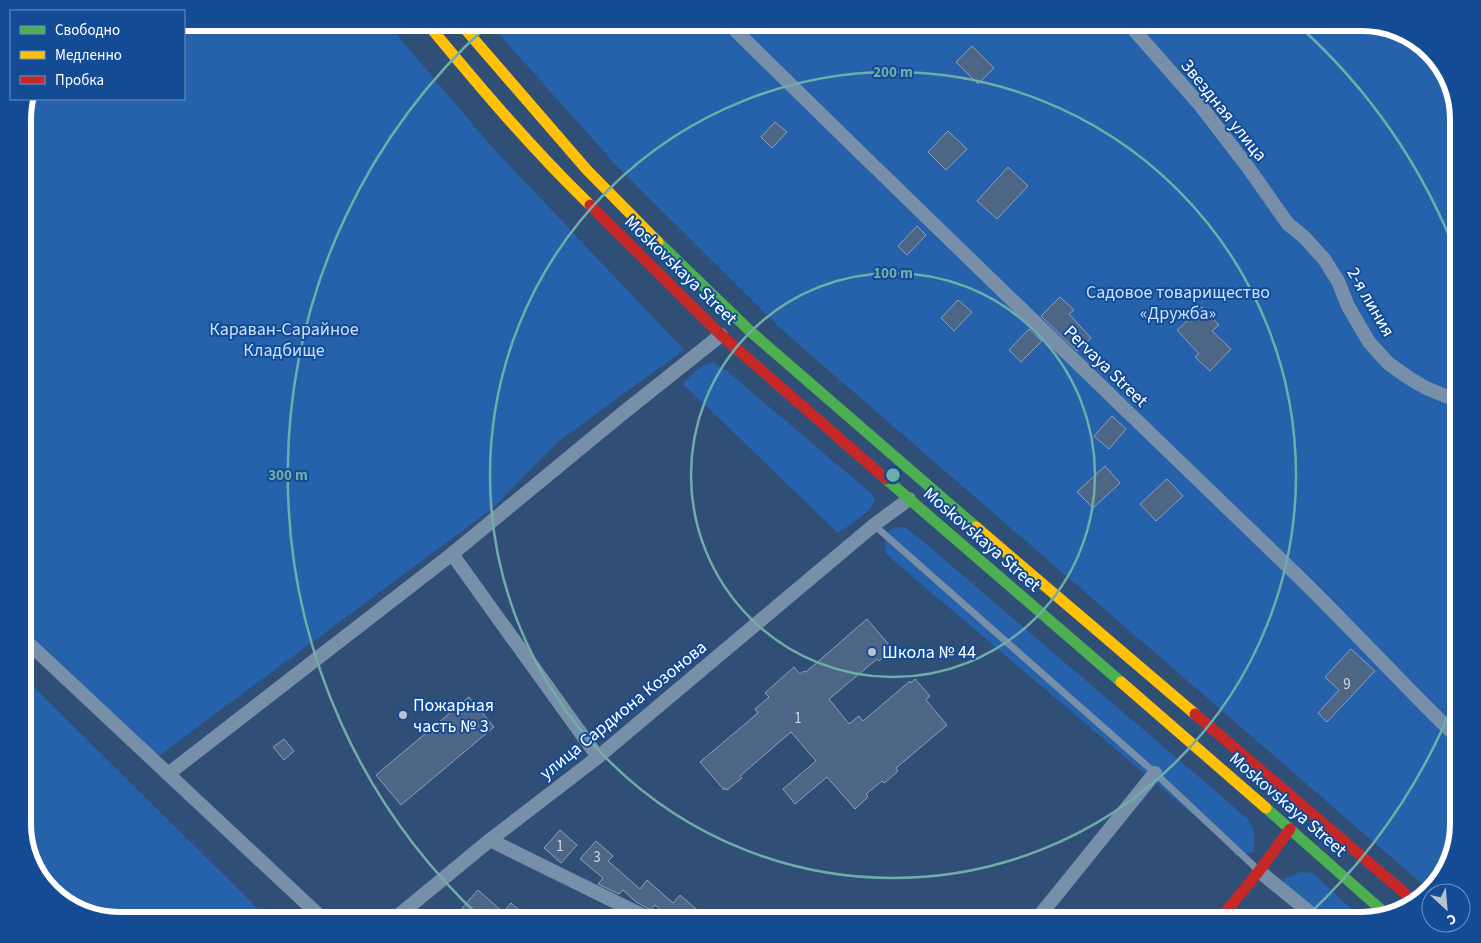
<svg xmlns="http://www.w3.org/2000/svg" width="1481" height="943" font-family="'Source Sans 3',sans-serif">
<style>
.green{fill:#2661ab}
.building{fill:#4d6686;stroke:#8ea0b7}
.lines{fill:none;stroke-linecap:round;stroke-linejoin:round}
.lane{stroke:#788fa9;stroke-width:7}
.street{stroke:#788fa9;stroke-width:14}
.fast{stroke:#4caf50;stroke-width:11}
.slow{stroke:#ffc107;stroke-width:11}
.jam{stroke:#c62828;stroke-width:11}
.ring{fill:none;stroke:#6fada8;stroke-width:2.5}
.poi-dot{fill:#b7c1cf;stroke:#134b94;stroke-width:2}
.labels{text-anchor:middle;stroke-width:4;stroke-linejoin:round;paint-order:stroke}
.number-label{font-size:15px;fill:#d2d9e1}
.street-label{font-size:18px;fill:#fff;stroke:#134b94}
.park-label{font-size:18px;fill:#c9e0fd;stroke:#134b94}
.poi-label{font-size:18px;fill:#fff;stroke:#134b94;text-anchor:start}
.rim{fill:none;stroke:#fff;stroke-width:6}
.centre{fill:#6fada8;stroke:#134b94;stroke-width:2.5}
.ring-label{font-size:15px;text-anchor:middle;font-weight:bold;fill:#6fada8;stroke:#134b94;stroke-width:4;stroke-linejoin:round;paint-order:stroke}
</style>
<rect width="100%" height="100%" fill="#304f77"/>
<g class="green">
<path d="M1362,22L1415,39L1446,71L1458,119V824L1442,877L1429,890L782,330L615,164L489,23Z"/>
<path d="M184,23H387L491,146L684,350L560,440L493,508L156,758L23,634V113L26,99H184Z"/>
<path d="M712,362L727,371L872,494L875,500C871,513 849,525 838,533L683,384C691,375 700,365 712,362Z"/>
<path d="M895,527H905L932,549L1248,819L1254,831V852L1235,856L1232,848L893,560L886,553L884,534Z"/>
<path d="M23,676L269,920H119L66,904L36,872L23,830Z"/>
<path d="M1300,872L1313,873L1363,920H1318L1284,887V879Z"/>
</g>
<g class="building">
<path d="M972,46L994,68L978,84L956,62Z"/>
<path d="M775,122L787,132L772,148L761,137Z"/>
<path d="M948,131L967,149L946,170L928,152Z"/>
<path d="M1008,167L1028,186L997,219L977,201Z"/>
<path d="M917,226L926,235L907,255L898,246Z"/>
<path d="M1060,297L1074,310L1069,314L1091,338L1077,351L1041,316Z"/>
<path d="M958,300L972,312L954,331L941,318Z"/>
<path d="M1202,307L1219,325L1212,331L1231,349L1210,371L1195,357L1199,354L1177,330Z"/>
<path d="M1029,329L1042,341L1021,362L1009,350Z"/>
<path d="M1112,416L1126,429L1109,449L1094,436Z"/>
<path d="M1105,466L1120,483L1093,508L1077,492Z"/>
<path d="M1167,479L1183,496L1156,521L1140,504Z"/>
<path d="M867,619L891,647L889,648L891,650L879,661L877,659L829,699L849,724L859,716L863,721L910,681L911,683L915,679L930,696L926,700L947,725L896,768L898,771L889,779L884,783L882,781L866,794L868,796L866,799L855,809L827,777L795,804L783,789L816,761L791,732L740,776L742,778L727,790L725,788L724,790L700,762L758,713L755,709L769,697L765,693L794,667L800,674L804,671L806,672Z"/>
<path d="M1351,649L1375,671L1327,722L1318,713L1339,690L1325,677Z"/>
<path d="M469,697L494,727L401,805L376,775Z"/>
<path d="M284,739L294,751L284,760L273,747Z"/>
<path d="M560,830L577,845L561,863L544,848Z"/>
<path d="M596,841L613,856L608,861L640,889L647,880L673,903L680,895L709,920H673L655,905L651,910L636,902L623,890L619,894L598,884L603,878L580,859Z"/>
<path d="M478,890L503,912L511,903L531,920H477L462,908Z"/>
</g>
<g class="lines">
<path class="lane" d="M874,525L1155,773L1257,869"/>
<g class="street">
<path d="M727,22C917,210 1111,395 1303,581C1356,633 1405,687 1458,738"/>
<path d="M1127,22L1200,105L1247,166L1288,224L1304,237L1324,259L1338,281L1348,306L1369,342L1388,363L1409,378L1426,388L1448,397L1458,399"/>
<path d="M452,554L598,757"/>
<path d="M23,638L324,920"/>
<path d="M168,774L452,554L623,413L721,335"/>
<path d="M490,840L652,920"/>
<path d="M1259,871L1319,920"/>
<path d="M393,920L490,840L598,757L874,525L909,499"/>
<path d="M1036,920L1155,773"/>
</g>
<g class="fast">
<path d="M658,242L750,331L976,527"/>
<path d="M886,479L1121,682"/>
<path d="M1266,808L1386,914"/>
</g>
<g class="slow">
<path d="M426,22C478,85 531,148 590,205"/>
<path d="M459,22L587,170L658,242"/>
<path d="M976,527L1195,714"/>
<path d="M1121,682L1266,808"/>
</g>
<g class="jam">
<path d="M590,205L721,335L886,479"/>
<path d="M1195,714L1415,902"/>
<path d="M1219,920L1259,871L1290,829"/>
</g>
</g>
<g class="ring">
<circle cx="893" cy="475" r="202"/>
<circle cx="893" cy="475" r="403"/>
<path d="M1458 692A605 605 0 0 1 1306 917M480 917A605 605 0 0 1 488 25M1298 25A605 605 0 0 1 1458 258"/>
</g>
<g class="poi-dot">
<circle cx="872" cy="652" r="5"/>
<circle cx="403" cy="715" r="5"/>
</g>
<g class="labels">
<g class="number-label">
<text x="1347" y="689">9</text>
<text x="798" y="723">1</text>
<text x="560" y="851">1</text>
<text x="597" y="862">3</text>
</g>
<g class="street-label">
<text transform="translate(1224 110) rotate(51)" y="6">Звездная улица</text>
<text transform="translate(681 270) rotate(44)" y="6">Moskovskaya Street</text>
<text transform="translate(1371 302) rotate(60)" y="6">2-я линия</text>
<text transform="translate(1106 366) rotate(44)" y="6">Pervaya Street</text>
<text transform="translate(982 539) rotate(41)" y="6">Moskovskaya Street</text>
<text transform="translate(623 710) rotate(-39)" y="6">улица Сардиона Козонова</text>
<text transform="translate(1288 804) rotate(41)" y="6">Moskovskaya Street</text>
</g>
<g class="park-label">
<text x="1178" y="298">Садовое товарищество<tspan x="1178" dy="21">«Дружба»</tspan></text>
<text x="284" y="335">Караван-Сарайное<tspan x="284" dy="21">Кладбище</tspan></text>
</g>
<g class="poi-label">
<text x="882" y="658">Школа № 44</text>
<text x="413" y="711">Пожарная<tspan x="413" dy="21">часть № 3</tspan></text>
</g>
</g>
<path d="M0 0H1481V943H0ZM119 31H1362A88 88 0 0 1 1450 119V824A88 88 0 0 1 1362 912H119A88 88 0 0 1 31 824V119A88 88 0 0 1 119 31Z" fill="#134b94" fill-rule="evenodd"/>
<path class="rim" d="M119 31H1362A88 88 0 0 1 1450 119V824A88 88 0 0 1 1362 912H119A88 88 0 0 1 31 824V119A88 88 0 0 1 119 31Z"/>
<circle cx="893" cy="475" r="8" class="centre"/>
<g class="ring-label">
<text x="893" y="77">200 m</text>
<text x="893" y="278">100 m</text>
<text x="288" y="480">300 m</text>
</g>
<rect x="10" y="10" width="175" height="90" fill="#134b94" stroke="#7193bf"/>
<rect x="20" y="26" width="25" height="8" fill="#4caf50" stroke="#7193bf"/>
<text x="55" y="35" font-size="15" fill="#ffffff">Свободно</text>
<rect x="20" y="51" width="25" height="8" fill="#ffc107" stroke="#7193bf"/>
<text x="55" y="60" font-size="15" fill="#ffffff">Медленно</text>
<rect x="20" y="76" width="25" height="8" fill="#c62828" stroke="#7193bf"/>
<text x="55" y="85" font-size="15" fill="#ffffff">Пробка</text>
<g transform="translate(1446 908) rotate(154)"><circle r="24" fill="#134b94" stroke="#7193bf"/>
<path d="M0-4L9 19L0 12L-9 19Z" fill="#b7c1cf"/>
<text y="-8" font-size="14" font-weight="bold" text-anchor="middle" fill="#ffffff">С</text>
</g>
</svg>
